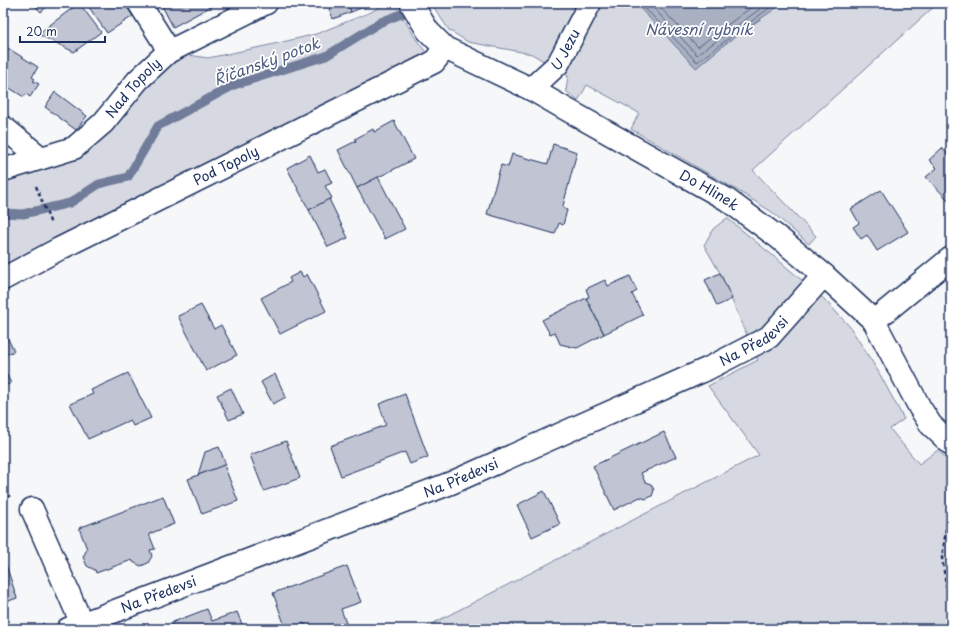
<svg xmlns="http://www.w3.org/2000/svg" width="954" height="632" font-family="'Playpen Sans',sans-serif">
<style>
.green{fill:#d6d9e2;stroke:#7884a0}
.water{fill:#a9b0c1;stroke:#707c99}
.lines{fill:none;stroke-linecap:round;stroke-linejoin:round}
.shore{stroke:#546386;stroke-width:1}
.stream{stroke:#707c99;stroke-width:9}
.building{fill:#c0c4d3;stroke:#1b2f5e}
.minor-casing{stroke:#1b2f5e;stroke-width:25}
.path{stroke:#1b2f5e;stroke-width:2.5;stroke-dasharray:4 3;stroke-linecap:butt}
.minor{stroke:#fff;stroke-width:22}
.labels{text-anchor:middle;stroke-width:3.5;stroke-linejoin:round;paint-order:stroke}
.street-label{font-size:14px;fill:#1b2f5e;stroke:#fff}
.water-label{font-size:15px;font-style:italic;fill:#4d5c81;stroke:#fff}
</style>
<rect width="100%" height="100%" fill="#f6f7f9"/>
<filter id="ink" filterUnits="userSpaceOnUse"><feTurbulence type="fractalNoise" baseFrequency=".025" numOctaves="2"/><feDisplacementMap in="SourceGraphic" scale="8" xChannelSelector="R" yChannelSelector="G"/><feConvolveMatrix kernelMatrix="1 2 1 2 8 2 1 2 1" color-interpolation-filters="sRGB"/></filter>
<g filter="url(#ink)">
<g class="green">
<path d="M387,3H394L418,42L434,62L3,279V170L75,148L168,52L208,58L270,45L316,34L371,12Z"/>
<path d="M431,3H640V8L696,68L725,44L783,3H938L753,170L816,236L809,244L772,212L735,189L631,129L639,113L587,85L578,101L566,91L568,76L532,54L468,42L449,30Z"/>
<path d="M727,218L777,259L825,300L850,327L878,371L904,419L890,429L919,464L938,450L951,464V629H422L759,455L708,386L758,360L720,273L704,245L713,229Z"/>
</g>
<path class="water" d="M640,3H783L725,44L696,68L640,8Z"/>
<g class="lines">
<g class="shore">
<path d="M644,3V7L697,62L776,3"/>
<path d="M649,3L697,55L768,3"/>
<path d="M656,3L698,47L757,3"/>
</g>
<path class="stream" d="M3,213L23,214L70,203L99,184L128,177L158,126L234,85L326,56L381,22L429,3"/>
</g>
<g class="building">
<path d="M32,3H51L41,12Z"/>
<path d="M79,3L101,32L74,52L38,34Z"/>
<path d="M86,3H124L133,16L107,33Z"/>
<path d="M163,3H211L212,6L173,27L161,4Z"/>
<path d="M327,3H348L351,12L333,19Z"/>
<path d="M348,3H365L366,6L351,12Z"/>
<path d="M365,3H375L366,6Z"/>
<path d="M6,47L38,67L32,77L35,79L33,81L39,84L30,97L26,94L24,97L3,84V51Z"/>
<path d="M55,92L87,116L76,130L45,107Z"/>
<path d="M394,121L414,159L357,188L338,150L356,141L355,139L373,129L374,132Z"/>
<path d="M553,144L577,152L563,206V208L567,210L563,225L559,223L555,234L487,214L501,165L508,167L512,154L548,164Z"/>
<path d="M942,148L949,156L951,154V201L950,202L926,177L937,168L929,160Z"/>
<path d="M310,155L318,172L325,169L332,183L325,186L332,198L309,210L287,168Z"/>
<path d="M378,177L405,229L385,239L357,188Z"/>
<path d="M881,190L908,232L877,251L867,235L861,239L853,227L859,223L851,209Z"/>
<path d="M329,199L348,238L328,247L309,210Z"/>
<path d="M300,272L303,277L307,274L326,311L280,334L261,298L291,282L289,278Z"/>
<path d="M720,273L732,299L717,306L705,280Z"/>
<path d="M630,276L637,291L632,294L643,315L604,334L586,298L589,297L586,289L605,280L608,286Z"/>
<path d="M586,298L604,334L577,348L560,344L555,332L550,334L542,320Z"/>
<path d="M201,305L214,329L221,325L237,355L206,371L178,316Z"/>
<path d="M3,329L14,351L3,356Z"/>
<path d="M3,368L11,383L3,387Z"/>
<path d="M128,373L151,418L133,426L130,420L88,439L70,404L93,394L91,390Z"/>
<path d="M275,374L286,397L273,404L261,382Z"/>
<path d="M231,388L243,414L229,420L217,395Z"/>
<path d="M405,394L428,457L410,464L405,452L341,476L330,446L386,425L379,404Z"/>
<path d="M664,432L676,457L641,473L645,482L651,484L654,490L652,496L646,499L640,497L614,510L593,466Z"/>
<path d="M286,441L300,478L264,491L250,455Z"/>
<path d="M219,447L226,465L198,475L205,452Z"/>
<path d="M224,465L238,501L202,514L188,479Z"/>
<path d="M544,491L560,524L532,537L517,505Z"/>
<path d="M163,496L174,524L149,534L155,549L150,550L152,556L148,563L141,566L133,562L132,560L96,573L95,570L87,566L83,557L87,549L79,528Z"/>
<path d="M3,556L17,598L3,603Z"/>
<path d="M347,566L361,602L341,609L348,629H307L304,623L286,629L273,593Z"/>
<path d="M207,609L212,621L237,612L244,629H165L171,627L173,622Z"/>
</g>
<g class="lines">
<defs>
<g id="minor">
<path d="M139,3L163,41L168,52"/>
<path id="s1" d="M411,3L428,31L445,48L531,89L564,108L726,199L779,238L824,275L874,321L920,408L931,425L951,444"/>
<path id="s2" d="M531,89L558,64L590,3"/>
<path d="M3,127L41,158"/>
<path id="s3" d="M3,170L74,148L103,123L138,80L168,52L266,3"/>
<path id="s4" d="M3,279L59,249L434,62L445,48"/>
<path d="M874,321L951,258"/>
<path d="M32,509L82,624"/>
<path id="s5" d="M68,629L451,483L707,369L769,337L824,275"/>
</g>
</defs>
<use href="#minor" class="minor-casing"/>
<g class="path">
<path d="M36,186L51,224"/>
<path d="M3,491L10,497"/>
<path d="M951,501L949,507L942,558L951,617"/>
<path d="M29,629L44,624"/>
</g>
<use href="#minor" class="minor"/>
</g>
</g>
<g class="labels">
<g class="street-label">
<text dy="5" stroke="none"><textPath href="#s2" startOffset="53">U Jezu</textPath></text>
<text dy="5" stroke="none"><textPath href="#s3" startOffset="159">Nad Topoly</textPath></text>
<text dy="5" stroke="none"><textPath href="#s4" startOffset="250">Pod Topoly</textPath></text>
<text dy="5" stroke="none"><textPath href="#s1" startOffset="357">Do Hlinek</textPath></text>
<text dy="5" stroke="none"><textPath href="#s5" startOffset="745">Na Předevsi</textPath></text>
<text dy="5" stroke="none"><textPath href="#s5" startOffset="421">Na Předevsi</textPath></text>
<text dy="5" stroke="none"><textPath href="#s5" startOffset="97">Na Předevsi</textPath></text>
</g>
<g class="water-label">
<text x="699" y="35">Návesní rybník</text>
<text transform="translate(267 62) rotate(-20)" y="5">Říčanský potok</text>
</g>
</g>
<rect width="954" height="632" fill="none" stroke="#fff" stroke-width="16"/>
<rect x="8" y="8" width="938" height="616" fill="none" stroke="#1b2f5e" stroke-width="1.5" filter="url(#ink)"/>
<path d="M20 36v6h85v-6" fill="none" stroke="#1b2f5e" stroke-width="2"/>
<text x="26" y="36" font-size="12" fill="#1b2f5e" stroke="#ffffff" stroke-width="3" paint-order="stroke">20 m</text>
</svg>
